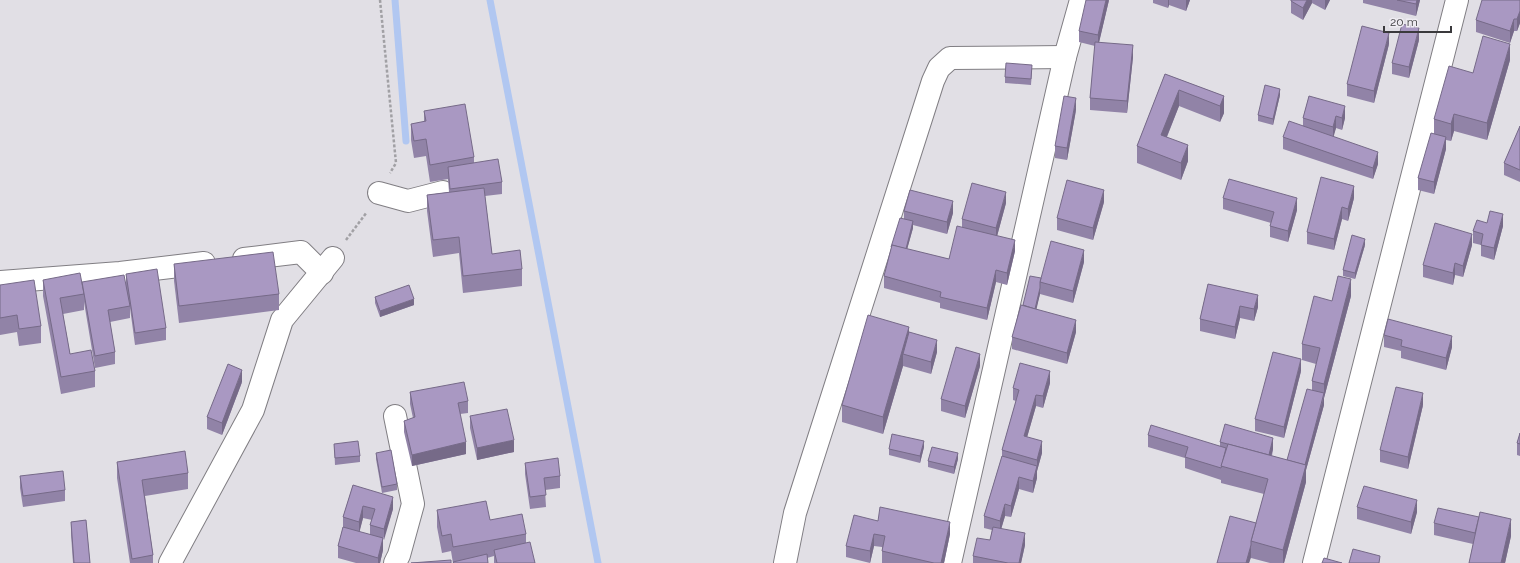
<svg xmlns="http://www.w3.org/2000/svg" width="1520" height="563" font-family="Raleway,sans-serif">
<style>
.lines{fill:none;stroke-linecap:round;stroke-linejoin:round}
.stream{stroke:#b1c7f1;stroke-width:7}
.minor-casing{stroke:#807e83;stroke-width:24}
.path{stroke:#a1a0a4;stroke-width:2.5;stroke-dasharray:3 2;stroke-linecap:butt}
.minor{stroke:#fff;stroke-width:22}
.wall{fill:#9183a7;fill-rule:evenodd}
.shaded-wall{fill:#766a88}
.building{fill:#a998c2;stroke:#766a88}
</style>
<rect width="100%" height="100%" fill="#e1dfe5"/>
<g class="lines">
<g class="stream">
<path d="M395,0L406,141"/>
<path d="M490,0L598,563"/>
</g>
<defs>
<g id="minor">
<path d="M379,193L408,201L443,192"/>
<path d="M244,259L301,252L322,273"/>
<path d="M0,282L120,273L204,263"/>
<path d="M170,563L253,410L282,320L333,258"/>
<path d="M395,563L399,555L413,504L395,416"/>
<path d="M785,563L795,513L933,81L939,68L950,58L1065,57"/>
<path d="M950,563L1065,57L1081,0"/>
<path d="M1314,563L1457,0"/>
</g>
</defs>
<use href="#minor" class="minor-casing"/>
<g class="path">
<path d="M380,0L396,163L390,173"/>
<path d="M346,240L367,212"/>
</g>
<use href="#minor" class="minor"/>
</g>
<g class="wall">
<path d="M1109,0L1099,42L1133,57L1127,113L1090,110V98L1095,46L1079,42V31Z"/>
<path d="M1153,0H1190L1186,11L1169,5L1168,8L1153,3Z"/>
<path d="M1291,0H1330L1325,10L1312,3L1303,20L1291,13Z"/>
<path d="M1363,0H1420L1416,16L1363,3Z"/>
<path d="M1520,0V23L1517,31H1514L1510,43L1476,32V20Z"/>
<path d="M1419,40L1409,78L1392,74V63Z"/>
<path d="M1389,44L1374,103L1347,96V84Z"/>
<path d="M1510,60L1487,140L1454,131L1451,141L1446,140V149L1434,194L1418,190V178L1434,134V119L1473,73Z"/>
<path d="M1032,71L1031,85L1005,83V77Z"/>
<path d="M1165,74L1224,96V113L1220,122L1179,106L1167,137L1188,161L1181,180L1137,163V146Z"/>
<path d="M1280,95L1273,125L1258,121V115Z"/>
<path d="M1309,96L1345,118L1342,130L1336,128L1333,136L1378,164L1373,179L1283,149V137L1303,126V118Z"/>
<path d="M1076,110L1067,160L1055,158V146Z"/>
<path d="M424,111L474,157V163L502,182V194L485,196L492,254L522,269V286L463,293L459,253L433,257L427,211V195L449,192L448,179L430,182L426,156L414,158L411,140V124L424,122Z"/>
<path d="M1520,126V182L1504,175V163Z"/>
<path d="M1223,198L1297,210L1288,242L1270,237V226L1271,223L1223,209Z"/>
<path d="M1354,198L1348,221L1342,219L1334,250L1307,244V232Z"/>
<path d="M1104,202L1093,240L1057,230V218Z"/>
<path d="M1006,203L997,236L1015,251L1007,285L996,282L987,320L940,308V303L884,288V276L891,250V247L904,219V211L953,213L947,234L913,225V228L907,249L949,259L962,228V219Z"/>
<path d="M1487,223L1503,226L1494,260L1481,256V245L1473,243V231Z"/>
<path d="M1365,245L1355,279L1343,276V270Z"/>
<path d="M1472,245L1463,277L1455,275L1453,285L1423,277V265Z"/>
<path d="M1084,262L1073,303L1040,294L1036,309L1076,332L1067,364L1012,349V337L1023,305L1041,278Z"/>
<path d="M174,264L279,294V310L179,323L174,281Z"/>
<path d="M126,274L166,328V340L135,345L130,308V318L110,322L115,352V364L95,368L84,302V310L63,314L70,354L95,371V387L61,394L43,296V280L82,286V282L126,286Z"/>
<path d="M1208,284L1258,307L1254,321L1240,318L1235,339L1200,331V319Z"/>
<path d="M0,285L41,326V343L19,346L17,332L0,335Z"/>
<path d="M1351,296L1324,398V405L1306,470V482L1284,563H1270L1251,558V557L1249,563H1217L1256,523L1264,494L1221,483V480L1185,468V458L1148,447V435L1220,446V442L1273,449L1272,456L1287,460L1312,390V381L1316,364L1302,360V344L1332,301Z"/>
<path d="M375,297L414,305L380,317L375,303Z"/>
<path d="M909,332L937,352L931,374L903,366L883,434L842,422V405Z"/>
<path d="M1384,335L1452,347L1446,370L1401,358V351L1384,347Z"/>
<path d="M980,366L965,418L941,411V399Z"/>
<path d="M1301,371L1284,438L1255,431V419Z"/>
<path d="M242,382L222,435L207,429V417Z"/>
<path d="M1050,383L1043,408L1036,406L1027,437L1042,453L1037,471V478L1033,493L1019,489L1011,517L1005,516L1001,529L1025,545L1021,563H973V556L990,540L992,530L984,528V516L1002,456V450L1016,401L1013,400V388Z"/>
<path d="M410,392L468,401V413L460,414L466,454L412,466L404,432V421L413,418L410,404Z"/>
<path d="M1423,405L1408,469L1380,462V450Z"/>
<path d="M470,416L514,452L477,460L470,428Z"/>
<path d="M1520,433V456L1517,455V443Z"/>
<path d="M334,444L360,456V462L335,465Z"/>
<path d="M924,447L920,463L889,455V449Z"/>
<path d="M376,453L397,484V490L382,493L376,459Z"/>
<path d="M958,459L954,474L928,467V461Z"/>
<path d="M117,462L188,473V489L145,496L153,555V563H130L117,478Z"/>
<path d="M525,463L560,476V488L545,490L546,507L530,509L525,474Z"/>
<path d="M20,476L65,490V501L23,507L20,488Z"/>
<path d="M353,485L393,509L383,540V550L380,563H356L338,558V546L343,527V517ZM363,518L372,520L370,525V535L359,532Z"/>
<path d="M1357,507L1417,512L1411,534L1357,519Z"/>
<path d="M437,510L526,534V543L535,563H494V556L487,558L488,563H453L451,551L442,553L437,527Z"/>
<path d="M86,520L90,563H73L71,534V522Z"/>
<path d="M878,521L950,534L944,563H882V547L874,546L870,563L846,557V546Z"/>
<path d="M1434,523L1511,536L1505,563H1469L1473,544L1434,535Z"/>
</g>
<g class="shaded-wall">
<path d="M1106,0H1109L1098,47V35Z"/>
<path d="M1168,0H1169V5L1168,8Z"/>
<path d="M1186,0H1190L1186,11Z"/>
<path d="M1307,0H1312V3L1303,20V8Z"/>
<path d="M1325,0H1330L1325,10Z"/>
<path d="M1417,0H1420L1416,16V4Z"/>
<path d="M1520,11V23L1517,31V19Z"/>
<path d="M1514,19V31L1510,43V31Z"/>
<path d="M1419,28V40L1409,78V67Z"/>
<path d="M1389,33V44L1374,103V91Z"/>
<path d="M1510,44V60L1487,140V123Z"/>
<path d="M1133,45V57L1127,113V101Z"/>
<path d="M1280,89V95L1273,125V119Z"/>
<path d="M1179,90V106L1161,151V135Z"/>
<path d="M1224,96V113L1220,122V106Z"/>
<path d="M1076,98V110L1067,160V148Z"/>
<path d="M1345,106V118L1342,130V118Z"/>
<path d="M1454,114V131L1451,141V124Z"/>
<path d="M1336,116V128L1333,139V127Z"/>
<path d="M1446,137V149L1434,194V182Z"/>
<path d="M1188,145V161L1181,180V163Z"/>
<path d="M1378,152V164L1373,179V168Z"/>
<path d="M1354,186V198L1348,221V209Z"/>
<path d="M1104,190V202L1093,240V228Z"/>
<path d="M1006,192V203L996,240V228Z"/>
<path d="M1297,198V210L1288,242V231Z"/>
<path d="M953,201V213L947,234V222Z"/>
<path d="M1342,207V219L1334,250V239Z"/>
<path d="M1503,214V226L1494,260V248Z"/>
<path d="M913,221V228L905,257V251Z"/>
<path d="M1472,234V245L1463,277V266Z"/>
<path d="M1365,239V245L1355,279V273Z"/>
<path d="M1015,240V251L1007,285V273Z"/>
<path d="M1084,250V262L1073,303V291Z"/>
<path d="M1455,263V275L1453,285V273Z"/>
<path d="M996,270V282L987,320V308Z"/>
<path d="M1351,279V296L1324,398V405L1306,470V482L1284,563H1283V550L1304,466L1324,396V384Z"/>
<path d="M1040,288V294L1034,320V314Z"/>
<path d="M1258,295V307L1254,321V309Z"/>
<path d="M414,299V305L380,317V311Z"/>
<path d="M1240,306V318L1235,339V327Z"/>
<path d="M1076,320V332L1067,364V353Z"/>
<path d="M909,327V344L903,354V366L883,434V417Z"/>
<path d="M1452,336V347L1446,370V358Z"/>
<path d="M937,340V352L931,374V362Z"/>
<path d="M980,354V366L965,418V406Z"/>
<path d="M1301,359V371L1284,438V427Z"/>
<path d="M242,370V382L222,435V423Z"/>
<path d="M1050,371V383L1043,408V396Z"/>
<path d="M1423,393V405L1408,469V457Z"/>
<path d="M1036,395V406L1024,448V436Z"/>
<path d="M1273,438V449L1268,468V456Z"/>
<path d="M514,440V452L477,460V448Z"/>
<path d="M924,441V447L920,463V456Z"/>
<path d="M1042,441V453L1037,471V478L1033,493V481L1037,467V460Z"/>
<path d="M466,442V454L412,466V455Z"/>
<path d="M958,453V459L954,474V467Z"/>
<path d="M1019,477V489L1011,517V506Z"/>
<path d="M393,497V509L384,540V529Z"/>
<path d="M1417,500V512L1411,534V522Z"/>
<path d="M1005,504V516L1000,533V521Z"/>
<path d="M363,506V518L359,534V522Z"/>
<path d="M1511,519V536L1505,563H1501Z"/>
<path d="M950,522V534L944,563H941Z"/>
<path d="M1025,533V545L1021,563H1019Z"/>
<path d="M874,534V546L870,563V551Z"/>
<path d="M383,538V550L380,563H378V558Z"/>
<path d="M1251,545V557L1249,563H1246Z"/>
</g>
<g class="building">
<path d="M1086,0H1106L1098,35L1079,31Z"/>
<path d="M1291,0H1307L1303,8L1291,1Z"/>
<path d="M1397,0H1417L1416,4Z"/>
<path d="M1482,0H1520V11L1517,19H1514L1510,31L1476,20Z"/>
<path d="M1402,24L1419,28L1409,67L1392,63Z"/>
<path d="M1362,26L1389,33L1374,91L1347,84Z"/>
<path d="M1483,36L1510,44L1487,123L1454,114L1451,124L1434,119L1449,66L1473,73Z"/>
<path d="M1095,42L1133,45L1127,101L1090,98Z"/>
<path d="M1006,63L1032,65L1031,79L1005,77Z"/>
<path d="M1165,74L1224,96L1220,106L1179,90L1161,135L1188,145L1181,163L1137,146Z"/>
<path d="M1265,85L1280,89L1273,119L1258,115Z"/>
<path d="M1064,96L1076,98L1067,148L1055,146Z"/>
<path d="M1309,96L1345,106L1342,118L1336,116L1333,127L1303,118Z"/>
<path d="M465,104L474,157L430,165L426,139L414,141L411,124L426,121L424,111Z"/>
<path d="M1289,121L1378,152L1373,168L1283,137Z"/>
<path d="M1520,126V170L1504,163Z"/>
<path d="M1431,133L1446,137L1434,182L1418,178Z"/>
<path d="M498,159L502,182L450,189L448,167Z"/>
<path d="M1321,177L1354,186L1348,209L1342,207L1334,239L1307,232Z"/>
<path d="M1229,179L1297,198L1288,231L1270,226L1274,212L1223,198Z"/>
<path d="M1067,180L1104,190L1093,228L1057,218Z"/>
<path d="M972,183L1006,192L996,228L962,219Z"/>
<path d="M484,188L492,254L520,250L522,269L463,276L459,237L433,240L427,195Z"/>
<path d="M910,190L953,201L947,222L904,211Z"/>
<path d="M1490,211L1503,214L1494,248L1481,245L1483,234L1473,231L1477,220L1487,223Z"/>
<path d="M900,218L913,221L906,249L892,245V248L891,247Z"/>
<path d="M1435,223L1472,234L1463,266L1455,263L1453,273L1423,265Z"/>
<path d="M957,226L1015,240L1007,273L996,270L987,308L940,297L941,292L884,276L892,245L949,259Z"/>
<path d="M1352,235L1365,239L1355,273L1343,270Z"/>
<path d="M1051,241L1084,250L1073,291L1040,282Z"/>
<path d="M273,252L279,294L179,306L174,264Z"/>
<path d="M157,269L166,328L135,333L126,274Z"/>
<path d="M80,273L84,294L60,298L70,354L91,350L95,371L61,377L43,280Z"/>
<path d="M124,275L130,306L108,310L115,352L95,356L82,282Z"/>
<path d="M1030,276L1041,278L1040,282V288L1035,309L1023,305Z"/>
<path d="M1338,276L1351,279L1324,384L1312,381L1320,348L1302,344L1314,296L1332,301Z"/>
<path d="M34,280L41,326L19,329L17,315L0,318V285Z"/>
<path d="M1208,284L1258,295L1254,309L1240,306L1235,327L1200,319Z"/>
<path d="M409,285L414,299L380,311L375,297Z"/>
<path d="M1021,305L1076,320L1067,353L1012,337Z"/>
<path d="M868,315L909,327L883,417L842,405Z"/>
<path d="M1388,319L1452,336L1446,358L1401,346L1402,340L1384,335Z"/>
<path d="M909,332L937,340L931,362L903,354Z"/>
<path d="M956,347L980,354L965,406L941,399Z"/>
<path d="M1273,352L1301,359L1284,427L1255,419Z"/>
<path d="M1020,363L1050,371L1043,396L1036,395L1024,436L1042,441L1037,460L1002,450L1019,390L1013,388Z"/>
<path d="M228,364L242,370L222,423L207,417Z"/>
<path d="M464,382L468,401L458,403L466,442L412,455L404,421L415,417L410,392Z"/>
<path d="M1396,387L1423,393L1408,457L1380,450Z"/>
<path d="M1307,389L1324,393L1305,465L1287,460Z"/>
<path d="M507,409L514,440L477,448L470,416Z"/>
<path d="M1225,424L1273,438L1269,455L1220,442Z"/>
<path d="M1151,425L1226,448L1221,468L1185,457L1188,447L1148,435Z"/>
<path d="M1520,433V444L1517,443Z"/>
<path d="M892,434L924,441L920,456L889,449Z"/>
<path d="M358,441L360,456L335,458L334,444Z"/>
<path d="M1228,444L1306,465L1283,550L1251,541L1268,479L1221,466Z"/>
<path d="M932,447L958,453L954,467L928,461Z"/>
<path d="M391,450L397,484L382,487L376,453Z"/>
<path d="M185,451L188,473L142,480L153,555L132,559L117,462Z"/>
<path d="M1002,456L1037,466L1033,481L1019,477L1011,506L1005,504L1000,521L984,516Z"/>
<path d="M558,458L560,476L544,478L546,495L530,497L525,463Z"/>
<path d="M63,471L65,490L23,496L20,476Z"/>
<path d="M353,485L393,497L384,529L370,525L375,509L363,506L359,522L343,517Z"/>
<path d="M1364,486L1417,500L1411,522L1357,507Z"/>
<path d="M486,501L490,520L522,514L526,534L453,547L451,534L442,536L437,510Z"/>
<path d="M880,507L950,522L941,563H934L882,551L885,536L874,534L870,551L846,546L854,515L878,521Z"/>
<path d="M1438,508L1479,517L1475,533L1434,523Z"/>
<path d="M1480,512L1511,519L1501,563H1469Z"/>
<path d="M1230,516L1256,523L1251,541V545L1246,563H1217Z"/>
<path d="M86,520L90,563H74L71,522Z"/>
<path d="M343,527L383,538L378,558L338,546Z"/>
<path d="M993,527L1025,533L1019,563H1008L973,556L977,538L990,540Z"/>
<path d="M530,542L535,563H497L494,550Z"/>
<path d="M1353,549L1380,556L1379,563H1349Z"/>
<path d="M487,554L488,563H454L453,562Z"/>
<path d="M1324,558L1342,563H1322Z"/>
<path d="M451,560V563H411Z"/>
</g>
<path d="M1384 26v6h67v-6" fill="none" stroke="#3a393c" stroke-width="2"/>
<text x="1390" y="26" font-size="12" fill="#3a393c" stroke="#efecf2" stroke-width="3" paint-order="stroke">20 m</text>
</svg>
